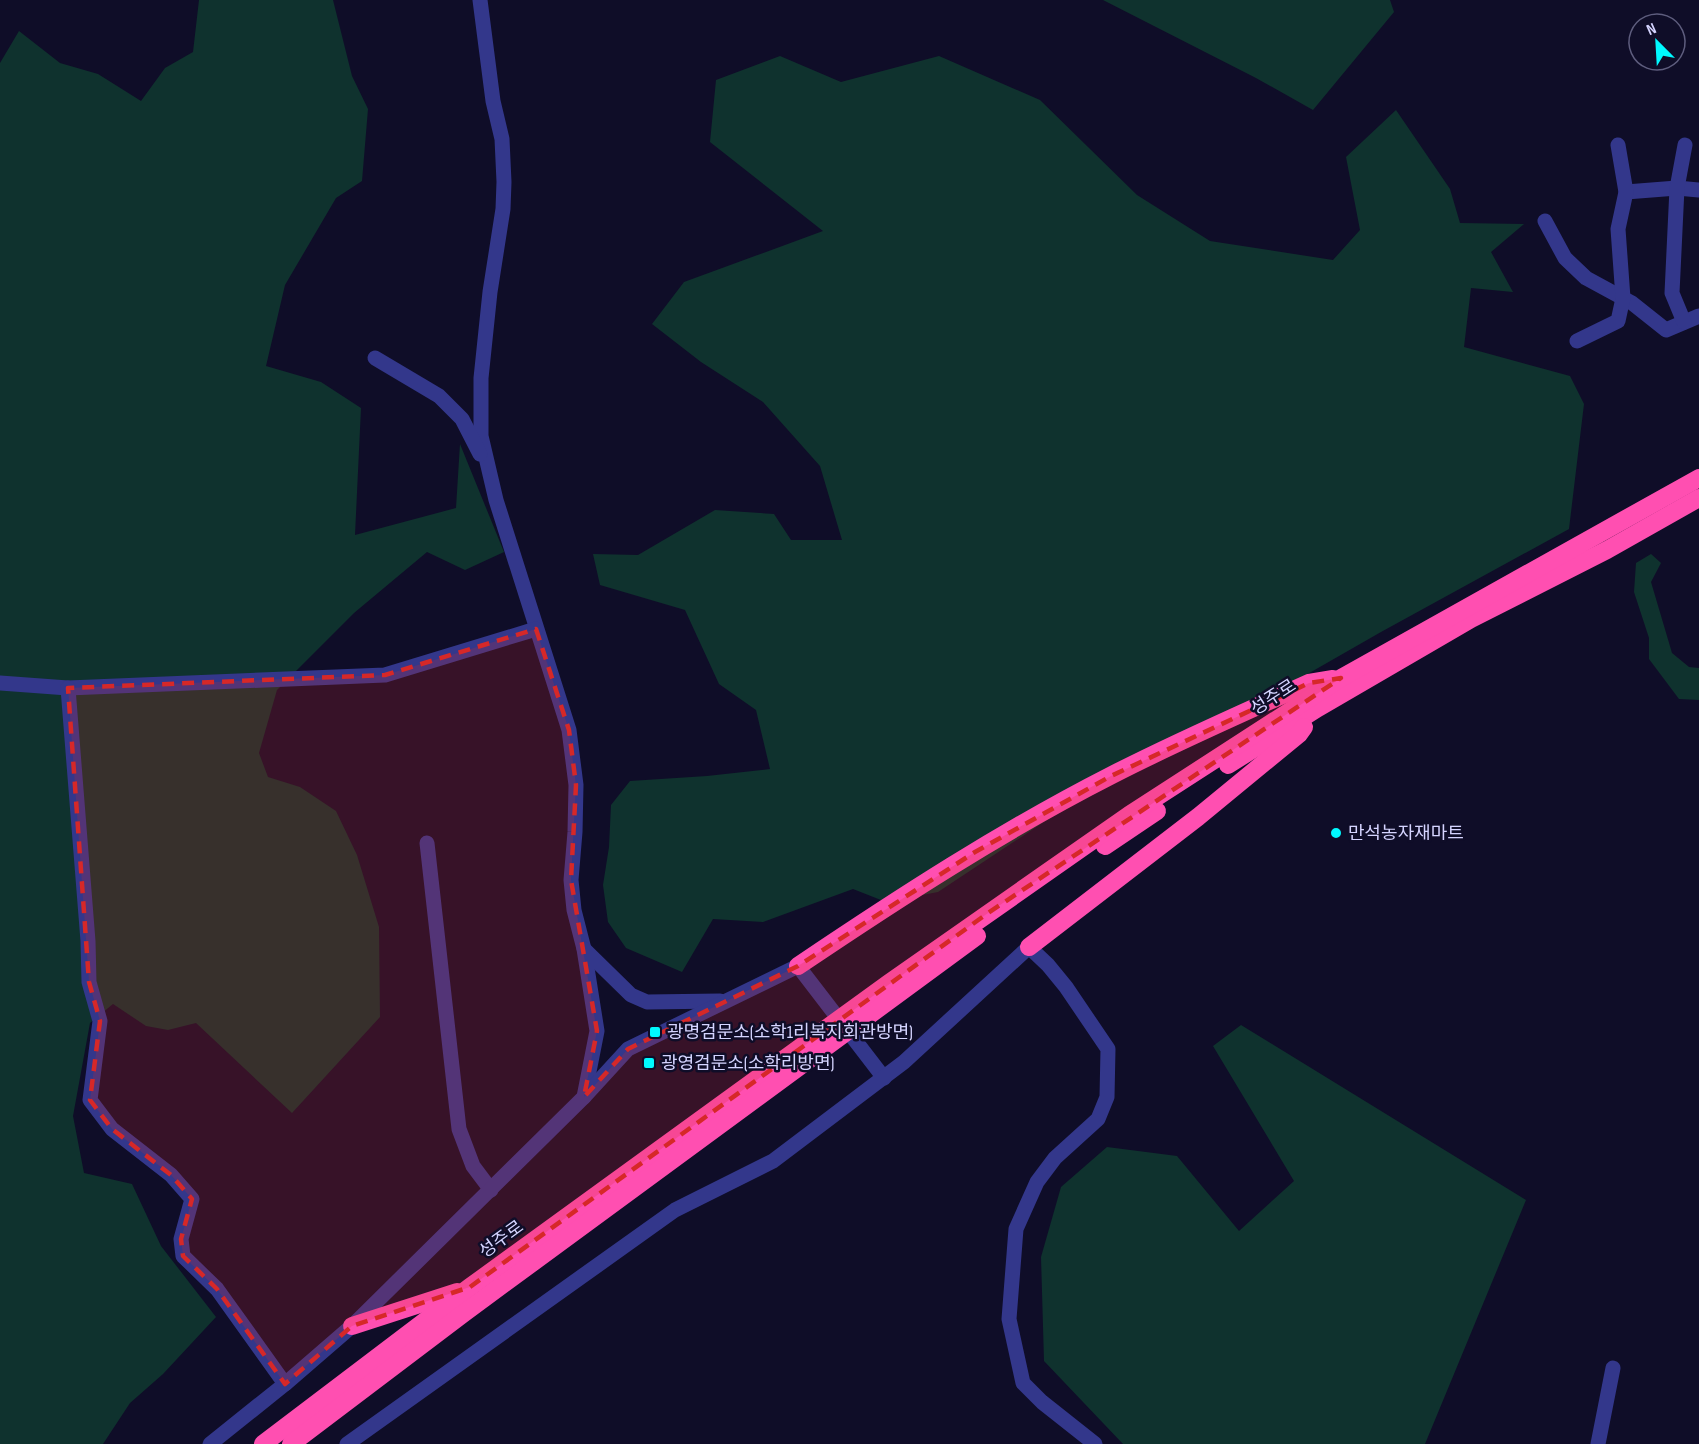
<svg xmlns="http://www.w3.org/2000/svg" width="1699" height="1444" font-family="'Sofia Sans Condensed','Noto Sans KR',sans-serif">
<style>
.green{fill:#0f322e}
.lines{fill:none;stroke-linecap:round;stroke-linejoin:round}
.minor{stroke:#33378b;stroke-width:15}
.highway{stroke:#ff4fb1;stroke-width:18}
.marked{fill:#d62828;fill-opacity:0.2;stroke:#d62828;stroke-width:4.5;stroke-dasharray:12 8;stroke-linejoin:round}
.poi-dot{fill:#00f9ff;stroke:#0f0d28;stroke-width:2}
.labels{text-anchor:middle;stroke-width:5;stroke-linejoin:round;paint-order:stroke}
.street-label{font-size:18px;fill:#d5d4ff;stroke:#0f0d28}
.poi-label{font-size:18px;fill:#d5d4ff;stroke:#0f0d28;text-anchor:start}
</style>
<rect width="100%" height="100%" fill="#0f0d28"/>
<g class="green">
<path d="M199,0H333L352,76L368,109L362,181L336,198L285,285L266,366L321,382L361,408L355,535L456,508L460,444L504,552L465,570L427,552L354,613L277,690L259,753L268,777L300,787L336,811L357,855L379,927L380,1017L292,1113L196,1023L168,1030L146,1026L113,1004L90,1023L73,1116L84,1173L132,1184L161,1246L216,1317L163,1374L130,1403L103,1444H0V63L19,31L60,63L98,74L141,101L165,68L193,52Z"/>
<path d="M1103,0H1390L1394,12L1313,110L1256,78Z"/>
<path d="M780,56L841,82L939,56L1040,100L1137,195L1210,241L1333,260L1360,230L1346,157L1396,110L1450,189L1460,223L1524,224L1491,252L1513,292L1471,288L1464,347L1570,376L1584,404L1569,529L1381,632L1185,744L1068,806L938,892L886,902L853,889L763,922L713,919L682,972L626,948L608,922L603,885L609,847L611,805L630,781L707,776L770,769L756,710L719,684L685,610L600,585L593,554L638,555L715,510L774,514L791,540H842L820,466L763,402L701,362L652,324L684,282L823,231L710,142L716,80Z"/>
<path d="M1651,554L1661,563L1651,582L1672,653L1689,667L1699,668V700L1679,699L1649,659V638L1634,592L1636,563Z"/>
<path d="M1241,1025L1526,1200L1425,1444H1123L1044,1361L1041,1257L1061,1187L1107,1147L1177,1156L1239,1231L1294,1181L1213,1046Z"/>
</g>
<g class="lines">
<g class="minor">
<path d="M480,0L493,101L502,139L504,182L503,209L490,292L481,378V436L496,500L569,730L576,785L575,832L571,880L574,910L584,949L597,1031L584,1097"/>
<path d="M1626,192L1677,188L1699,190"/>
<path d="M1545,221L1565,258L1586,278L1632,303L1666,330L1699,316"/>
<path d="M1684,322L1672,293L1677,188L1685,145"/>
<path d="M1577,341L1618,321L1623,298L1618,229L1626,192L1618,145"/>
<path d="M375,358L439,396L462,419L480,454"/>
<path d="M0,683L68,688L385,675L536,629"/>
<path d="M68,688L88,941L89,982L100,1021L90,1100L112,1129L171,1175L192,1199L181,1239L183,1256L217,1289L285,1384"/>
<path d="M427,843L459,1129L473,1166L491,1190"/>
<path d="M584,949L631,995L647,1002L720,1001"/>
<path d="M210,1444L285,1384L352,1326L584,1097L628,1049L798,966L884,1078"/>
<path d="M347,1444L675,1210L773,1161L904,1062L1029,947L1048,965L1066,987L1108,1049L1107,1097L1098,1119L1055,1158L1037,1182L1016,1229L1009,1319L1023,1383L1042,1402L1095,1444"/>
<path d="M1598,1444L1613,1368"/>
</g>
<g class="highway">
<path d="M1228,765L1318,708L1471,619L1607,550L1699,498"/>
<path d="M1105,846L1157,811"/>
<path d="M1029,947L1198,817L1299,734L1304,727"/>
<path d="M798,966C899,898 1002,831 1112,775C1176,742 1243,713 1309,683L1333,679"/>
<path d="M352,1326L457,1292"/>
<path d="M263,1444L470,1287L889,983L1129,815L1341,678L1699,478"/>
<path d="M291,1444L464,1313L977,936"/>
</g>
</g>
<path class="marked" d="M536,629L569,730L576,785L571,880L597,1031L584,1097L628,1049L798,966L975,852L1111,776L1309,683L1341,678L988,913L470,1287L352,1326L285,1384L217,1289L183,1256L181,1239L192,1199L171,1175L112,1129L90,1100L100,1021L89,982L68,688L385,675Z"/>
<g class="poi-dot">
<circle cx="1336" cy="833" r="6"/>
<rect x="649" y="1026" width="12" height="12" rx="3"/>
<rect x="643" y="1057" width="12" height="12" rx="3"/>
</g>
<g class="labels">
<g class="street-label">
<text transform="translate(1273 697) rotate(-33)" y="6">성주로</text>
<text transform="translate(501 1239) rotate(-36)" y="6">성주로</text>
</g>
<g class="poi-label">
<text x="1348" y="839">만석농자재마트</text>
<text x="667" y="1038">광명검문소(소학1리복지회관방면)</text>
<text x="661" y="1069">광영검문소(소학리방면)</text>
</g>
</g>
<g transform="translate(1657 42) rotate(336)"><circle r="28" fill="#0f0d28" stroke="#5e5d7e" stroke-width="1.5"/>
<path d="M0-4.5L10 22L0 15L-10 22Z" fill="#00f9ff"/>
<text y="-9" font-size="16" font-weight="bold" text-anchor="middle" fill="#d5d4ff">N</text>
</g>
</svg>
